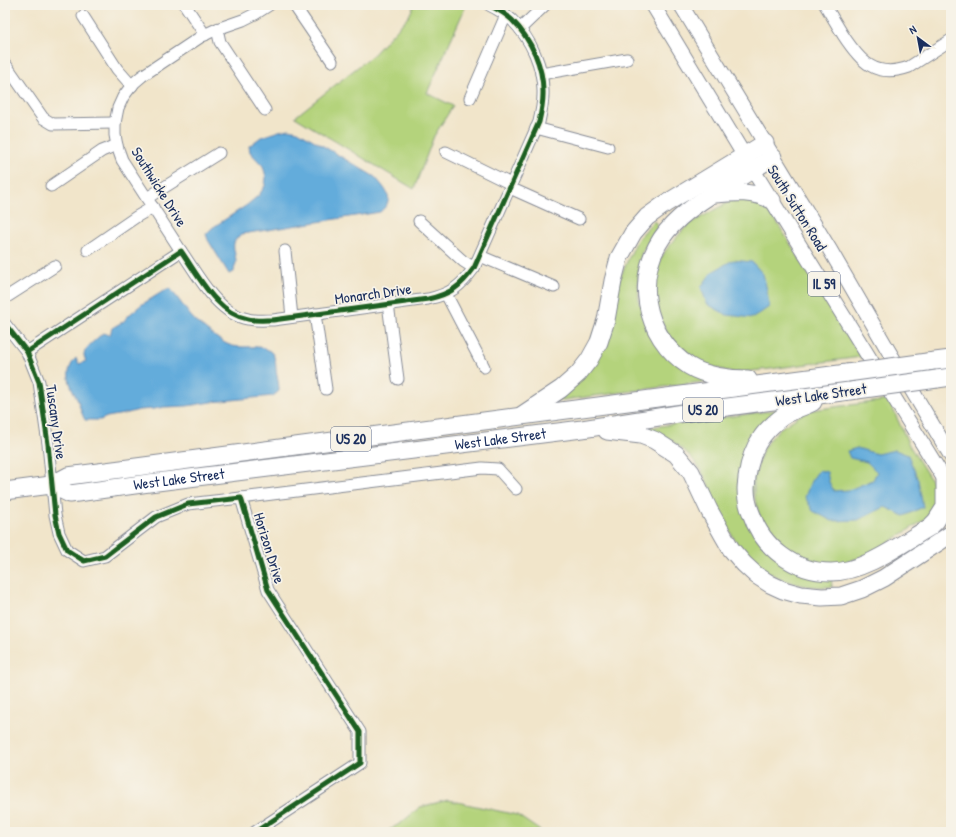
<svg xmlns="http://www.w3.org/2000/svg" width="956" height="837" font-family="'Patrick Hand',sans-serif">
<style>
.green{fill:#b4d37b;stroke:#68816c}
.water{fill:#63acdb;stroke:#3f6e9c}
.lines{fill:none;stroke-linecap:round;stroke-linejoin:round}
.minor-casing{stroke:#868a94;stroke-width:13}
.major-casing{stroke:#868a94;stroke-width:16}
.highway-casing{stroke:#868a94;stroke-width:19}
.minor{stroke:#fff;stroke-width:11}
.major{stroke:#fff;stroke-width:14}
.highway{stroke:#fff;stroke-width:17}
.highway-bridge-casing{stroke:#868a94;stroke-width:19;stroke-linecap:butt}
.highway-bridge{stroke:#fff;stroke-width:17}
.cycleway-casing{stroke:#f7f3e8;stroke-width:8}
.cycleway{stroke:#1b5e20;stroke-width:5}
.labels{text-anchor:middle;stroke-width:3.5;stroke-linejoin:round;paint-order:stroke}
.shield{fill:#f7f3e8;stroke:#5d6a87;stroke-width:1}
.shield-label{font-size:14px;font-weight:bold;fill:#1b2f5e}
.street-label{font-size:15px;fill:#1b2f5e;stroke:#f7f3e8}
</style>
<rect width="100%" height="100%" fill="#f7f3e8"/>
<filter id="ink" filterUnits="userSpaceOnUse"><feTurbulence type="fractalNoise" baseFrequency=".025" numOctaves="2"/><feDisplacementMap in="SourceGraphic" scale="8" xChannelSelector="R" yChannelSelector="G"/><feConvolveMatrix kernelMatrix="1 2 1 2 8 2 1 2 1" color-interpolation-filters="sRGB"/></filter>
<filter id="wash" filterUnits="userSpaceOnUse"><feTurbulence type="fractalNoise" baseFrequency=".012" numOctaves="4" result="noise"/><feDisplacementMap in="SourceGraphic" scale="16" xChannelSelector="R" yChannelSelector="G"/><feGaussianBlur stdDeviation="0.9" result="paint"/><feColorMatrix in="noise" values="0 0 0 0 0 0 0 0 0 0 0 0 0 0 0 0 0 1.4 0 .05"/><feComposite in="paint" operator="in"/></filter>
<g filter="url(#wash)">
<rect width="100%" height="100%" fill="#f1e5ca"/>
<g class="green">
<path d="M414,5H458L465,8L427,93L453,106L434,136L414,189L295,117L374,54L409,16Z"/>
<path d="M738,198L764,204L770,211L861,357L770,369L733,373L695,361L672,342L655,309L653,280L660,260L666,250L683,230L691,223L732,200Z"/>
<path d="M654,221L658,226L642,252L639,265L638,282L639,303L709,381L556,401L568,392L637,240Z"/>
<path d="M889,400L909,445L934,485L937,492V505L929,517L875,551L843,564L817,563L793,555L773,539L760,518L754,496V479L763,448L779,429L807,411L819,409Z"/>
<path d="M784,409L757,435L749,526L831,578L832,587C822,587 812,587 802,585C777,580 751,565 737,543C733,538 731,533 728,527C724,520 720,513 716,506C713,499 712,492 709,486C696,456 675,439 646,428Z"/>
<path d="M448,800L517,815L542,832H385L401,823L420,807Z"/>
</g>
<g class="water">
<path d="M289,129L298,131L375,177C386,190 396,199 380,212L242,234C228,243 236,250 236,263C235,266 234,269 234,272L229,274L208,240L206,234L212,228L247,205L259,195L265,186L266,177L263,166L250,152L249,146L261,137L279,131Z"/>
<path d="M733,260L752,262L763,274L767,290L769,307L753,318L727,315L707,304L701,287L712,272Z"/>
<path d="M170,288C177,297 183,306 190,315C196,323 218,340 227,344C240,351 261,342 271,352C277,358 275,368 277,376C278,381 279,385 279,391L273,396L211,402L187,406L164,407L154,409L139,410L124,414L107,417L100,420H85C81,413 80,406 77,399C70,384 63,373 76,358L79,364L86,361C85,359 84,357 84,354C85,347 97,339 103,333L110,335L112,328L124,321L129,315L141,305L162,292Z"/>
<path d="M857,448L877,454L895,450L908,455L918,480L923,507L904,516L885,507L858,520L832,521L813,511L805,497L811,481L819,470L827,472L829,482L834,491L849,490L873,480L877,472L867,462L850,458L847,451Z"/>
</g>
</g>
<g filter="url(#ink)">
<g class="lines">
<defs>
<g id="minor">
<path d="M185,5L205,35"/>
<path d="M294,5L332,61"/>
<path d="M825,5C831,15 837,25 843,35C860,61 875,79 909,67L951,40"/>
<path d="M83,16L117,69L132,86"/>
<path d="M217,29L220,42L265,110"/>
<path d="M520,29L545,5"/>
<path d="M6,65L43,118L53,124L115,123"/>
<path d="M541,74L627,59"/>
<path d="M470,98L506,15"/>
<path d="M536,128L608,147"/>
<path d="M446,152L511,184"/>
<path d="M51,186L102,151L117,145"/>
<path d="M510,188L579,219"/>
<path d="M147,198L219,153"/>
<path d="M419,221L463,261L474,268"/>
<path d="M88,250L136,217L153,207"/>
<path d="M181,251L122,160L117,146L115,135V123L118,108L123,97L129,89L135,82L142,76L202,36L217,29L243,20L255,14L269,5"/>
<path d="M285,251L292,317"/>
<path d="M480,256L554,287"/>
<path d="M446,294L484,367"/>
<path d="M5,298L55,266"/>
<path d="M388,304L398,379"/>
<path d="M315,314L326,389"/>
<path d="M5,324L27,352L39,382L48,444L55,515L59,533L67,550L84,561L105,556L156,517L188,504L241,498L268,590L360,732V763L255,832"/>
<path d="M27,352L181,251C198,275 217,314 248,319C256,321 265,320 273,320L428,299C451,294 461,286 474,268L539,122C541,113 543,104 543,95C544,67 531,39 512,20C505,13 497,9 489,5"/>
<path d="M241,498L482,468L498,469L516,489"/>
</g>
<g id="major">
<path d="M653,5L753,170L950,488"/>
<path d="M681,5L830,250L888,350L951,456"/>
</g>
<g id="highway">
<path d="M715,194C737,192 752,191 772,200"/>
<path d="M927,362L951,359"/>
<path d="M748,379C730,379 705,376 689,366C643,336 632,274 667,231C683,212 705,198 727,185C742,176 758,167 773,157"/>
<path d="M937,379L951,377"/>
<path d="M813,402C806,406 798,408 791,412C781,416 767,429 761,438C753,449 749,463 747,477C747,481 746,485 746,489C746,497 748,506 751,513C762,547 794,572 831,572C865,572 901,544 930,527L936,521L945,507V480"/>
<path d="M522,415L561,389L578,374L589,360L599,342L606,320L613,281L619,258L633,233L647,217L665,204L765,143"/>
<path d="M607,431L641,435L654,440L676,454L691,472L709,510L723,535L731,549L744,564L756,575L770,584L783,590L801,595L822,597L841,596L862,589L884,578L951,534"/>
<path id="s1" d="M51,485L70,494L149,483L582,429L697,411L857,390"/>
<path d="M5,491L51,485L68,476L847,373"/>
</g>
</defs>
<use href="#minor" class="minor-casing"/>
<use href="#major" class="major-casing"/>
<use href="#highway" class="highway-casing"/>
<use href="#minor" class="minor"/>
<use href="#major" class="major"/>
<use href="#highway" class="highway"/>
<defs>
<g id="highway-bridge">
<path d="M847,373L927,362"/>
<path d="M857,390L937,379"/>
</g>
</defs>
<use href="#highway-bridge" class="highway-bridge-casing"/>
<use href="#highway-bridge" class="highway-bridge"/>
<defs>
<g id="cycleway">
<path d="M5,324L27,352L39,382L48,444L55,515L59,533L67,550L84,561L105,556L156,517L188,504L241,498L268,590L360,732V763L255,832"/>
<path d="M27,352L181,251C198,275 217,314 248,319C256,321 265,320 273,320L428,299C451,294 461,286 474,268L539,122C541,113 543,104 543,95C544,67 531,39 512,20C505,13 497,9 489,5"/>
</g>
</defs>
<use href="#cycleway" class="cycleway-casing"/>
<use href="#cycleway" class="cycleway"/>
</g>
</g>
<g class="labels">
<g class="shield">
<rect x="808" y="272" width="32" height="24" rx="3"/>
<rect x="683" y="398" width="40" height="24" rx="3"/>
<rect x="331" y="427" width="40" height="24" rx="3"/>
</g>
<g class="shield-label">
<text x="824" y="289">IL 59</text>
<text x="703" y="415">US 20</text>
<text x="351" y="444">US 20</text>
</g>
<g class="street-label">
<text transform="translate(159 187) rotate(58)" y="5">Southwicke Drive</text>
<text transform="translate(797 208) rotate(58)" y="5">South Sutton Road</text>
<text transform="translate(373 294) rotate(-8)" y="5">Monarch Drive</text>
<text transform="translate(821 395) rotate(-8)" y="5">West Lake Street</text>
<text transform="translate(56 422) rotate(82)" y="5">Tuscany Drive</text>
<text dy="5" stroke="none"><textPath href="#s1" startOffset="455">West Lake Street</textPath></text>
<text dy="5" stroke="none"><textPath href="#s1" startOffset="131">West Lake Street</textPath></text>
<text transform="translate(269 548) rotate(73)" y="5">Horizon Drive</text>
</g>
</g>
<rect width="956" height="837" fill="none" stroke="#f7f3e8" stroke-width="20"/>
<g transform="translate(918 38) rotate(328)" stroke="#f7f3e8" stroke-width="3" paint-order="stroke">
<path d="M0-3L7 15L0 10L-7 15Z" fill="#1b2f5e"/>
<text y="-6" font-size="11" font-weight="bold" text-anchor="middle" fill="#1b2f5e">N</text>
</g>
</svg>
